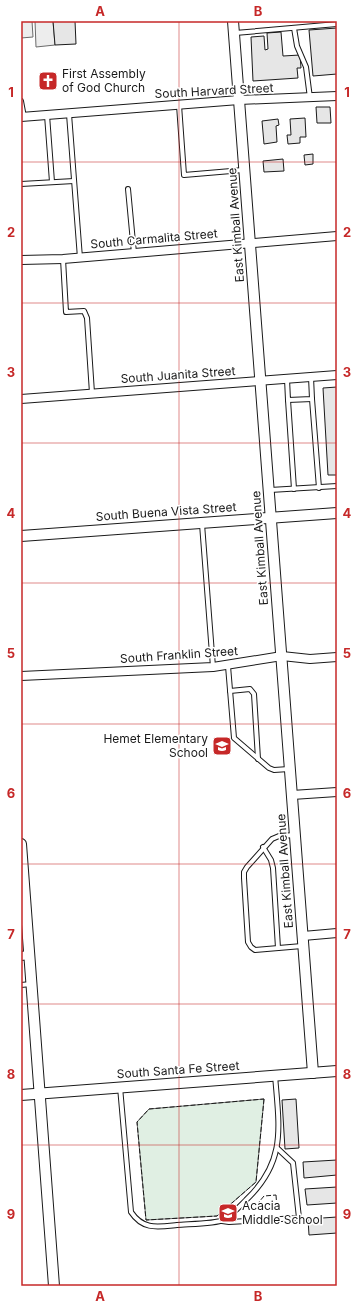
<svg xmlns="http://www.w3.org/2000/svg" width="358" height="1307" font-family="Inter,sans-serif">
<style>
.green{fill:#e0efe3;stroke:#6a6a6a}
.parking{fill:#ededed;stroke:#6a6a6a}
.building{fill:#e6e6e6;stroke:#1a1a1a}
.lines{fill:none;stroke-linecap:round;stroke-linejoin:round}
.service-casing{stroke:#1a1a1a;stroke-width:6}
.minor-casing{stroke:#1a1a1a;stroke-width:10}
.tertiary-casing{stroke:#1a1a1a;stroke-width:12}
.service{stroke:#fff;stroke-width:4}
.minor{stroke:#fff;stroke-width:8}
.tertiary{stroke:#fff;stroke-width:10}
.fence{stroke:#1a1a1a;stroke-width:1;stroke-dasharray:5 2;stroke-linecap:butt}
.grid{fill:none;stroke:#c62828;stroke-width:1;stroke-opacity:0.55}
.labels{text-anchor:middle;stroke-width:3;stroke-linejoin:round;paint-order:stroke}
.poi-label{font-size:12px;fill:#1a1a1a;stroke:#fff;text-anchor:start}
.street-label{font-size:12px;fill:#1a1a1a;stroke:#fff}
.neatline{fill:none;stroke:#c62828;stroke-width:1.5}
.grid-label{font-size:13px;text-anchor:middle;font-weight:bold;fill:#c62828}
</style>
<rect width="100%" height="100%" fill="#fff"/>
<path class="green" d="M264,1099L256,1182L217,1216L146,1220L137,1122L149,1109Z"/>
<g class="parking">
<path d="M21,21H32L33,37L21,38Z"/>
<path d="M35,21H53L55,45L36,47Z"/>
</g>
<g class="building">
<path d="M53,21H75L76,44L55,45Z"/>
<path d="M337,28V74L313,76L309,30Z"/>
<path d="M281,32L283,56L300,55L301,68H297L298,78L253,81L251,37L264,36L265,50L268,49L267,33Z"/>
<path d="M316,107H330L331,123H317Z"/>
<path d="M305,118L306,137H300V143L288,144L287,135H291L290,119Z"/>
<path d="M278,119L279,125L276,126L277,142L264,144L262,121Z"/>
<path d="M313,154V164L305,165L304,155Z"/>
<path d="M283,159L284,171L264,172L263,161Z"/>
<path d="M337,387V475H328L323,388Z"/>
<path d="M296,1099L299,1148L285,1149L282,1100Z"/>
<path d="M337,1160V1175L304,1178L303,1162Z"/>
<path d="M337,1187V1203L307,1205L305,1189Z"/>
<path d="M337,1217V1233L309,1235L308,1219Z"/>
</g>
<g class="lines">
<defs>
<g id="service">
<path d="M294,28L297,46L306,67L310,98"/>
<path d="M235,33L337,24"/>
<path d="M21,101L24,117"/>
<path d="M179,105L184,175L243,170"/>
<path d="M69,114L80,258"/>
<path d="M47,115L52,182"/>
<path d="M21,184L74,181"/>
<path d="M128,189L134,253"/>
<path d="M63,259L66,312L84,311L87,318L92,393"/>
<path d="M287,379L288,400L312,399L311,377"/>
<path d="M312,399L319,488"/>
<path d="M288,400L294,489"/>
<path d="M270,490L337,486"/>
<path d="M202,524L213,667"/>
<path d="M228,666L234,738L269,768L274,770L289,769"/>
<path d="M230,691L250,689L254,694L258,759"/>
<path d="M295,835L279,836L272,839L247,867L244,872V878L248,942L251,947L255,950L302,946"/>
<path d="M263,847L271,860L273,868L278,948"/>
<path d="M21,985L31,984"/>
<path d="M120,1087L131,1212C143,1230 157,1227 177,1225C187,1224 215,1224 223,1220C231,1216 239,1207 246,1200C287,1161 279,1127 275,1075"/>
<path d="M222,1221L229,1222L299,1218L293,1163L277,1148"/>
</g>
<g id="minor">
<path d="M21,117L239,100L337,96"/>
<path d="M21,260L63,259L337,236"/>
<path d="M21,399L337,375"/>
<path d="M21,676L213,667L282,656L310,659L337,657"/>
<path d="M292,795L337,792"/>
<path d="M303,936L337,933"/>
<path d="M21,956L29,955"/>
</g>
<g id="tertiary">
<path d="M233,21L313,1073"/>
<path d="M21,536L337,513"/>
<path d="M21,844L54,1286"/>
<path d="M21,1095L337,1071"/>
</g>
</defs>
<use href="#service" class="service-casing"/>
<use href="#minor" class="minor-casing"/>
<use href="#tertiary" class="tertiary-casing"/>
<use href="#service" class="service"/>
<use href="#minor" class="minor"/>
<use href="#tertiary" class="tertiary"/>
<g class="fence">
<path d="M264,1099L256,1182L217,1216L146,1220L137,1122L149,1109Z"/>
<path d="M276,1195L277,1209L260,1210L259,1202L264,1196Z"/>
</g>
</g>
<path class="grid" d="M179,21V1286M21,162H337M21,303H337M21,443H337M21,583H337M21,724H337M21,864H337M21,1004H337M21,1145H337"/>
<defs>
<symbol id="church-square" viewBox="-11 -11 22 22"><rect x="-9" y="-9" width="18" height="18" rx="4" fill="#c62828" stroke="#fff"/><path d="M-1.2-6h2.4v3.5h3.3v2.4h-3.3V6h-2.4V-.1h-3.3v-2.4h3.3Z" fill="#fff"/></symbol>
<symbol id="school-square" viewBox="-11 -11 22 22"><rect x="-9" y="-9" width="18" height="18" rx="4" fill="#c62828" stroke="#fff"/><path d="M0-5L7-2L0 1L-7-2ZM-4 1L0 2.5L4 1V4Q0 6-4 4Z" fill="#fff"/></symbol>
</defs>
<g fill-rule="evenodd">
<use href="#church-square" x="37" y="70" width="22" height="22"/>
<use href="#school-square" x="211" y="735" width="22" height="22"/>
<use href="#school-square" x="217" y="1202" width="22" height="22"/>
</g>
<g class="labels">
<g class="poi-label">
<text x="62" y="78">First Assembly<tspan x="62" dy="14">of God Church</tspan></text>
<text x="208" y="743" text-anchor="end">Hemet Elementary<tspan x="208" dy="14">School</tspan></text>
<text x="242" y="1210">Acacia<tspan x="242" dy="14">Middle School</tspan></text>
</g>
<g class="street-label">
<text transform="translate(214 91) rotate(-3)" y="4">South Harvard Street</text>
<text transform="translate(236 225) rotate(-94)" y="4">East Kimball Avenue</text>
<text transform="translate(154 239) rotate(-5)" y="4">South Carmalita Street</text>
<text transform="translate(178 375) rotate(-4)" y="4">South Juanita Street</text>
<text transform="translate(166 512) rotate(-4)" y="4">South Buena Vista Street</text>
<text transform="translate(260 548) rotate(-94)" y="4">East Kimball Avenue</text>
<text transform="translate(179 655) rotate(-4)" y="4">South Franklin Street</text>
<text transform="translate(285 871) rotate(-94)" y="4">East Kimball Avenue</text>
<text transform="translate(178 1070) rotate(-4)" y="4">South Santa Fe Street</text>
</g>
</g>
<rect width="358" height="1307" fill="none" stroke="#ffffff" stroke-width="44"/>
<rect x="22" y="22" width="314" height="1263" class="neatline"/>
<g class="grid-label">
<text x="100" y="16">A</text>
<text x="258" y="16">B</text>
<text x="11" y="97">1</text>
<text x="347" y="97">1</text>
<text x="11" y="237">2</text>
<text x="347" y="237">2</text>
<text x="11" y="377">3</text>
<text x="347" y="377">3</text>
<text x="11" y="518">4</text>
<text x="347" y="518">4</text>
<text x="11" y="658">5</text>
<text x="347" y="658">5</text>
<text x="11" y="798">6</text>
<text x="347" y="798">6</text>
<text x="11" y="939">7</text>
<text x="347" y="939">7</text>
<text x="11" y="1079">8</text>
<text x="347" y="1079">8</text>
<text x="11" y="1219">9</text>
<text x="347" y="1219">9</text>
<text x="100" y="1301">A</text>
<text x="258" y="1301">B</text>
</g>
</svg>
